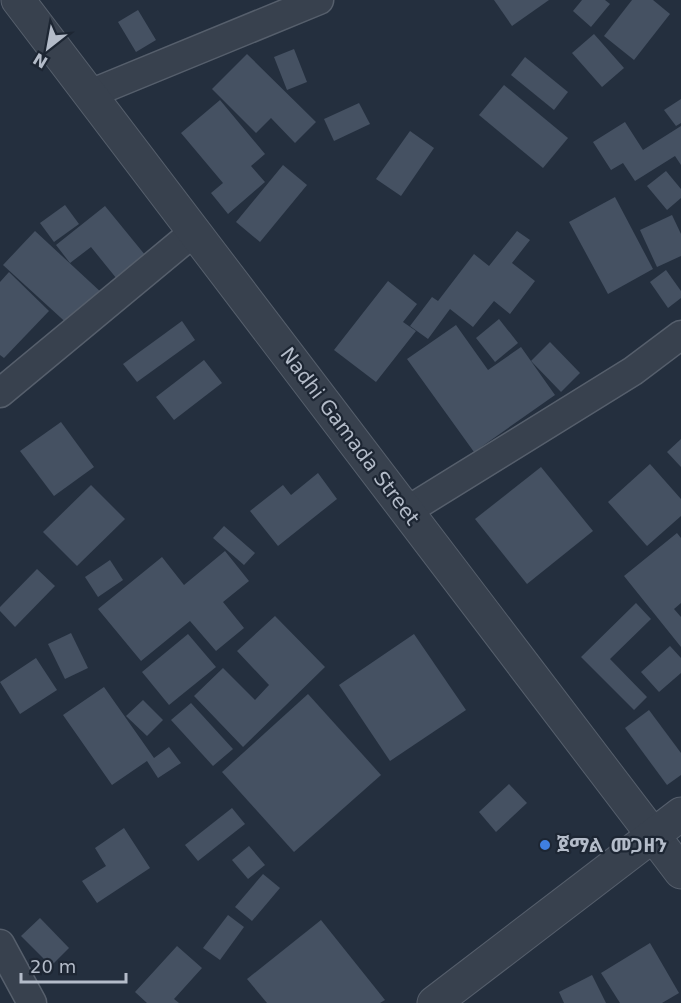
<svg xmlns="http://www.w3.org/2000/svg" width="681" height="1003" font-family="'DejaVu Sans','Noto Sans Ethiopic',sans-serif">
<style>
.building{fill:#455162}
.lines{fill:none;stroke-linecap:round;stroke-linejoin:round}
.minor-casing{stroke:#565f6c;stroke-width:31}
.tertiary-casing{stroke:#565f6c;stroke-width:35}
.minor{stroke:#38414e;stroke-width:28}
.tertiary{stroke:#38414e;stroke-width:33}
.shop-dot{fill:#3f7fe0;stroke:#1d2633;stroke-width:2}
.labels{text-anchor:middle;stroke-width:4.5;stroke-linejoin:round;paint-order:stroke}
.street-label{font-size:20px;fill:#b4bcc9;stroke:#1d2633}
.poi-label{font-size:20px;font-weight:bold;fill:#b4bcc9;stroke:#1d2633;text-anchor:start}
</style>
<rect width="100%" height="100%" fill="#242f3e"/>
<g class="building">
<path d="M494,0H549L512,26Z"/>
<path d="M582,0H605L610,4L591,27L573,11Z"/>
<path d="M632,0H653L670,14L634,60L604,36Z"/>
<path d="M138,10L156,40L136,52L118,22Z"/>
<path d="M594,34L624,68L602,87L572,53Z"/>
<path d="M294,49L307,82L287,90L274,57Z"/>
<path d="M247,54L316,122L295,143L271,118L256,133L212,89Z"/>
<path d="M525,57L568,92L554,110L511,75Z"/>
<path d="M504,85L568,138L543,168L479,115Z"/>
<path d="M681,99V123L676,126L664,110Z"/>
<path d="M220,100L265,154L251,166L265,182L228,214L211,193L223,183L181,133Z"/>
<path d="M359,103L370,124L334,141L324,119Z"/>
<path d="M625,122L643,150L681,126V165L675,156L635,181L623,163L611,170L593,142Z"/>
<path d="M410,131L434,148L401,196L376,179Z"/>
<path d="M283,165L307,185L260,242L236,222Z"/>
<path d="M666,171L681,189V198L667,210L647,186Z"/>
<path d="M615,197L653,269L608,294L569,222Z"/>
<path d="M65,205L79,224L54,242L40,223Z"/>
<path d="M105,206L150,261L121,284L91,247L70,263L56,245Z"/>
<path d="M672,215L681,234V256L657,267L640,230Z"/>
<path d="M35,231L103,294L72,328L3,265Z"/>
<path d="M517,231L530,240L512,263L535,281L510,314L494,301L473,327L450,309L428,339L410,326L432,297L438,301L474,254L489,266Z"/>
<path d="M666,270L681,291V298L668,308L650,282Z"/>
<path d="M9,272L49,311L4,358L0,355V282Z"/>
<path d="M388,281L417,304L403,322L416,331L376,382L334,350Z"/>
<path d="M499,319L518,343L495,362L476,338Z"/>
<path d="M182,321L195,340L137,382L123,364Z"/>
<path d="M456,325L488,370L521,347L555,395L474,452L407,359Z"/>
<path d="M550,342L580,373L561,392L531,361Z"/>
<path d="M204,360L222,383L174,420L156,397Z"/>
<path d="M61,422L94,467L54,496L20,451Z"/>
<path d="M681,439V467L667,452Z"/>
<path d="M650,464L681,499V516L647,546L608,502Z"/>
<path d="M541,467L593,531L527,584L475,519Z"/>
<path d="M318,473L337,499L278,546L250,511L283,485L291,495Z"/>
<path d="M91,485L125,519L77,566L43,532Z"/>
<path d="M224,526L255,553L244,565L213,538Z"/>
<path d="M677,533L681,538V603L674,609L681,617V647L624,576Z"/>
<path d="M225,551L249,581L223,602L244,628L216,651L190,621L141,661L98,609L162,557L184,585Z"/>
<path d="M110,560L123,580L98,597L85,577Z"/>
<path d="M37,569L55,586L15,627L0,611V607Z"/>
<path d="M636,603L651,619L610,659L647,697L634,710L581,657Z"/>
<path d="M275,616L325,667L243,747L194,696L223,668L255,700L269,685L237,651Z"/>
<path d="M71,633L88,668L65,679L48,644Z"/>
<path d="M188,634L216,667L169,705L142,672Z"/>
<path d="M414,634L466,710L390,761L339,685Z"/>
<path d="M670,646L681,658V673L659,692L641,672Z"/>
<path d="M36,658L57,690L20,714L0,682Z"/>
<path d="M104,687L154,758L169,747L181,763L158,778L147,761L112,785L63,715Z"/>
<path d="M308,694L381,775L294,852L222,772Z"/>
<path d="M143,700L163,720L147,736L126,716Z"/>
<path d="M191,703L233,749L213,766L171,720Z"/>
<path d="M649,710L681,753V775L667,785L625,728Z"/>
<path d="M509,784L527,803L496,832L479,812Z"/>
<path d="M232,808L245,824L198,861L185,845Z"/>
<path d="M124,828L150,868L97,903L82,881L106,866L95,848Z"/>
<path d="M249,846L265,865L248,879L232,860Z"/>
<path d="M263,874L280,888L252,921L235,907Z"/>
<path d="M228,915L244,927L220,960L203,948Z"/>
<path d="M40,918L69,948L51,966L21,936Z"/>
<path d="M321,920L385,1000L380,1003H267L247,979Z"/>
<path d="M650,943L679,993L662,1003H620L601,973Z"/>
<path d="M177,946L202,968L174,999L179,1003H147L135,992Z"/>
<path d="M592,975L606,1003H564L559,992Z"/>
</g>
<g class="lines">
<defs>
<g id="minor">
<path d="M90,94L319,0"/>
<path d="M0,393L194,232"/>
<path d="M407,511L633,371L681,335"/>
<path d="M0,944L32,1003"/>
</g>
<g id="tertiary">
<path d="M18,0L681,872"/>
<path d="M434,1003L681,814"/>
</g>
</defs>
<use href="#minor" class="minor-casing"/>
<use href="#tertiary" class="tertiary-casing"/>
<use href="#minor" class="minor"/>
<use href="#tertiary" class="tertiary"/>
</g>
<circle class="shop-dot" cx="545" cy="845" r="6"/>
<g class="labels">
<g class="street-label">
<text transform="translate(350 436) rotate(53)" y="7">Nadhi Gamada Street</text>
</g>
<g class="poi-label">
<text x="557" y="852">ጀማል መጋዘን</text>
</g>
</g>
<g transform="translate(48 48) rotate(211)" stroke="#1d2633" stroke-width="4.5" paint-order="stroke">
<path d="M0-4.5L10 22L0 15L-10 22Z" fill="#b4bcc9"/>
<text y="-9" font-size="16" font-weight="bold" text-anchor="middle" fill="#b4bcc9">N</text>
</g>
<path d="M21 973v9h105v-9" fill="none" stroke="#b4bcc9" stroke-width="3"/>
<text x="30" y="973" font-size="18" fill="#b4bcc9" stroke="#1d2633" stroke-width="4.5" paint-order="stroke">20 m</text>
</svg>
